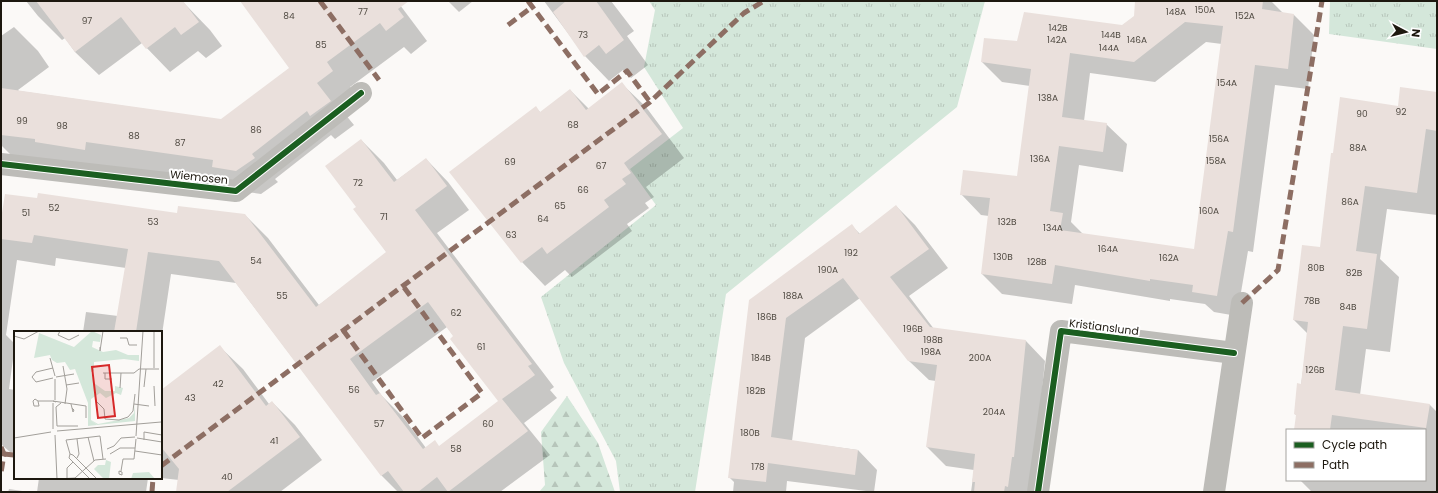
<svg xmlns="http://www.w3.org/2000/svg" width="1438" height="493" font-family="Poppins,sans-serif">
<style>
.forest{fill:url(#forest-firs)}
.park{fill:url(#park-tufts)}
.shadow{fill:#0003;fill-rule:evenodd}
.building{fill:#eae0dc;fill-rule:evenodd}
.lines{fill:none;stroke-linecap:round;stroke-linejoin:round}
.minor{stroke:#bdbcb8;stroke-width:22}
.quiet{stroke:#8d6e63;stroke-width:5;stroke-dasharray:10 5;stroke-linecap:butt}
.cycleway-casing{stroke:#fff;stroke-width:8}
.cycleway{stroke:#1b5e20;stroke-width:6}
.labels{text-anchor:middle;stroke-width:4;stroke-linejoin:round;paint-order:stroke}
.number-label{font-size:9px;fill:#504a42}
.street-label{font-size:11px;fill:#1d180f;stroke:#fff}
.inset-road{fill:none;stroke:#a29f9a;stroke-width:1}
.view{fill:#d62828;fill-opacity:0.15;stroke:#d62828;stroke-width:2}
.inset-edge{fill:none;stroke:#1d180f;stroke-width:2}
</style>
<defs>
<pattern id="forest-firs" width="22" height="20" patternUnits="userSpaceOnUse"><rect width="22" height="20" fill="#d4e7da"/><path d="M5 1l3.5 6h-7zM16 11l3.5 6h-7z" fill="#b6c5ba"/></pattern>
<pattern id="park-tufts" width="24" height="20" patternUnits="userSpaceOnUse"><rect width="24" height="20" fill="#d4e7da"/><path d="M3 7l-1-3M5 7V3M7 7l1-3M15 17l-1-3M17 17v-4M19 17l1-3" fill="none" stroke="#b6c5ba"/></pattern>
</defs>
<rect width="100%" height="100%" fill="#fbf9f7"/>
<path class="forest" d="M567,396L598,443L615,492H539L545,485L541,432Z"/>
<g class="park">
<path d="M649,1H985L957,107L726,294L695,492H620L616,461L564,363L541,297L656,205L630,169L683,128L644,67L655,10Z"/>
<path d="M1330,1H1437V49L1329,34Z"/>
</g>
<g class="shadow">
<path d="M26,1H182L210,30L222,46L206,58L198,51L170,72L142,43L99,75L75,52L65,38L62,40L38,16Z"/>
<path d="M241,1H397L427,41L411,54L404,47L350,87L357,96L340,108L354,125L335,139L331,135L275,179L278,182L261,194L13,157L1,145V36L14,27L38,51L49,67L18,90L19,91L222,120L290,68Z"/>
<path d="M448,1H473L459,12Z"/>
<path d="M544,1H611L634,31L627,36L648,65L631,78L623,70L609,81L585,56Z"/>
<path d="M1155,1H1271L1283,13L1294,15L1314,35L1308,89L1275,85L1253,252L1248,251L1237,316L1214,312L1205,304L1170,299V301L1075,285L1072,304L1002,294L982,274L989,216L981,215L961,194L1018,178L1030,86L1002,82L982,62L1018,43L1122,26ZM1206,42L1222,44L1195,250L1083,234L1071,222L1079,165L1123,172L1127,144L1106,124L1084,121L1090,73L1155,82Z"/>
<path d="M622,84L646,107L684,158L646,187L654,197L645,203L649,208L627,224L632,231L572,277L565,270L545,286L522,262L451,172L536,108L541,113L570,90L589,109Z"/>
<path d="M1437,93V215L1387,209L1380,259L1399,277L1390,352L1366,349L1360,395L1430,405L1437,412V492H1312L1300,480H1425V430H1295L1297,416L1295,414L1301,385L1308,334L1294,320L1321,248L1399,107Z"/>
<path d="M361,140L384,163L397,180L426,159L448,182L469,210L437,233L554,387L550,390L557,398L524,423L550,455L500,492H398L382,476L236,283L171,274L161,341V332H83L86,312L118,316L126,268L56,258L55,266L17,260L6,335L15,344L9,389L15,390V453L10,452L1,444V215H245L268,238L319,305L387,253L357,207ZM447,327L500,401L439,447L426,448L403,417L382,396L372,382Z"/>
<path d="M896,206L915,225L948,268L909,296L934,329L1026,341L1045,361L1033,476L1029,492H971L974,470L946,466L927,447L936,381L929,380L909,361L860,298L805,338L792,441L858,450L877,470L874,492L787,481L786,492H733L734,482L729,477L750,301L852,226L860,234Z"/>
<path d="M220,347L243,369L269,404L272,402L295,425L322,460L280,492H177L179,480L161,478V391Z"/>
<path d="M39,478H148L146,492H37Z"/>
<path d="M9,489L29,492H8Z"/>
</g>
<g class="building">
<path d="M36,1H183L199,22L181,35L175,27L146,49L121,17L75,52Z"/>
<path d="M240,1H409L398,9L404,17L386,31L380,23L327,62L333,71L317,83L331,101L310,116L307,111L252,154L255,158L236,171L212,167L213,160L86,142L85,150L35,142V139L1,135V88L221,119L289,68Z"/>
<path d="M566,1H596L624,40L606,54L599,45L584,57L553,12Z"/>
<path d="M1135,1H1263L1262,9L1294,14L1288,69L1255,65L1233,232L1228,231L1217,296L1192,292L1193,285L1150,279V281L1055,265L1052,284L981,274L990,198L960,195L963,170L1017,176L1031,69L981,62L984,38L1017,41L1024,12L1122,25L1134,16ZM1185,22L1223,26L1194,249L1060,230L1063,213L1050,211L1059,146L1103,152L1107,123L1062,117L1070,53L1134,62Z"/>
<path d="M622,82L662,134L624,163L631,173L622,179L626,184L604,200L609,207L547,254L542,247L521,263L449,172L536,106L540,112L570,89L586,110Z"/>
<path d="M1400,87L1437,92V131L1426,129L1417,193L1365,186L1356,251L1377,254L1367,329L1343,326L1335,390L1430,404L1426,428L1332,415L1330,430H1294L1296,415L1294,414L1297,383L1301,384L1308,322L1293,320L1302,245L1320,247L1331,153H1333L1340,97L1398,106Z"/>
<path d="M361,139L394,182L426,158L447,186L415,210L532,364L528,366L535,375L502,399L528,431L448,492L437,477L418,492H404L388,471L381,476L219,261L148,252L136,332H114L128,249L34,235L32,243L1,239V219L5,194L37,198L38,193L177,213L178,206L245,214L316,307L386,252L353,209L356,207L325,166ZM428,302L453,336L450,339L498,401L439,446L435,440L423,449L380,393L376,395L350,359Z"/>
<path d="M896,205L929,249L890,277L930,327L1026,340L1014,457H1012L1008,487L1005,486L1004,492H974L975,482H972L975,454L926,447L937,365L908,361L843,278L786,318L771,437L858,450L855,475L768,463L766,482L728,478L749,300L852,224L859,234Z"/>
<path d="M220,345L266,406L272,401L300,437L227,492H176L179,469L161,447V390Z"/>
</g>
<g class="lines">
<g class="minor">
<path d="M1,164L236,191L361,93"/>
<path d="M1038,492L1061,331L1234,353"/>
<path d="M1214,492L1242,303"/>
</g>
<g class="quiet">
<path d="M320,1L379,80"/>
<path d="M528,1L598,94L627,71L650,102"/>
<path d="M508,25L532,7"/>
<path d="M1242,303L1278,270L1322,1"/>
<path d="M343,330L422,438L482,393L403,286"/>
<path d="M1,447L4,454L1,473"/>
<path d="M4,454L15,455"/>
<path d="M161,466L650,102L744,13L764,1"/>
<path d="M152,492L153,478"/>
</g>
<defs>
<g id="cycleway">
<path d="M1,164L236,191L361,93"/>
<path d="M1038,492L1061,331L1234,353"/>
</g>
</defs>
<use href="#cycleway" class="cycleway-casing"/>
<use href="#cycleway" class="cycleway"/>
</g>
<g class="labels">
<g class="number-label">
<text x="1205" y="13">150A</text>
<text x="363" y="15">77</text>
<text x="1176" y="15">148A</text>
<text x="289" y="19">84</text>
<text x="1245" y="19">152A</text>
<text x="87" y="24">97</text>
<text x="1058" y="31">142B</text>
<text x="583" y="38">73</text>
<text x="1111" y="38">144B</text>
<text x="1057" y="43">142A</text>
<text x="1137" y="43">146A</text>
<text x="321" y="48">85</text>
<text x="1109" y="51">144A</text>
<text x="1227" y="86">154A</text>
<text x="1048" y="101">138A</text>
<text x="1401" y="115">92</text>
<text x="1362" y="117">90</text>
<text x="22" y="124">99</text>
<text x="573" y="128">68</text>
<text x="62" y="129">98</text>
<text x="256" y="133">86</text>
<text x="134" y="139">88</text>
<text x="1219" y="142">156A</text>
<text x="180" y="146">87</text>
<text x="1358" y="151">88A</text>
<text x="1040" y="162">136A</text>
<text x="1216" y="164">158A</text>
<text x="510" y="165">69</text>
<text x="601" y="169">67</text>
<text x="358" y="186">72</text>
<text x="583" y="193">66</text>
<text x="1350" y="205">86A</text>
<text x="560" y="209">65</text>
<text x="54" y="211">52</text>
<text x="1209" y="214">160A</text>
<text x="26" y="216">51</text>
<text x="384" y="220">71</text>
<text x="543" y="222">64</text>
<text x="153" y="225">53</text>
<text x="1007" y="225">132B</text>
<text x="1053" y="231">134A</text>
<text x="511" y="238">63</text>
<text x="1108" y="252">164A</text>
<text x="851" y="256">192</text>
<text x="1003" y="260">130B</text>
<text x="1169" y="261">162A</text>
<text x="256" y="264">54</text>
<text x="1037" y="265">128B</text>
<text x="1316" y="271">80B</text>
<text x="828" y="273">190A</text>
<text x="1354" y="276">82B</text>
<text x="282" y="299">55</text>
<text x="793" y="299">188A</text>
<text x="1312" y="304">78B</text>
<text x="1348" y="310">84B</text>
<text x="456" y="316">62</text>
<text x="767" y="320">186B</text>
<text x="913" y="332">196B</text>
<text x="933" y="343">198B</text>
<text x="481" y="350">61</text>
<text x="931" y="355">198A</text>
<text x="761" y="361">184B</text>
<text x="980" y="361">200A</text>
<text x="1315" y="373">126B</text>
<text x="218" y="387">42</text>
<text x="354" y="393">56</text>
<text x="756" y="394">182B</text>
<text x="190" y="401">43</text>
<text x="994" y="415">204A</text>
<text x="379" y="427">57</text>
<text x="488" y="427">60</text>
<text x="750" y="436">180B</text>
<text x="274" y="444">41</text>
<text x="456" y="452">58</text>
<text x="758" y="470">178</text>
<text x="227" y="480">40</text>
</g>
<g class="street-label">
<text transform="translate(199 177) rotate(6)" y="4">Wiemosen</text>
<text transform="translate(1104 327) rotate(7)" y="4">Kristianslund</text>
</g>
</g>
<g transform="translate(14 331)">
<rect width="148" height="148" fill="#fbf9f7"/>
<path d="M92,129L97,131L95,148H90L80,138L84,134H91ZM135,141L141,148H117L119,142Z" fill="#d4e7da"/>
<path d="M121,74V90L83,94L77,89L84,93L115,87L120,82Z" fill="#d4e7da"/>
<path d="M78,0L87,4L86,11L79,10L78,16L89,21L102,19L114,24H125V30L110,28L80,31V40L77,41L80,52L91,60H101V55L109,57L107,64L102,62L92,67L86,62L77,68V89L83,94L74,95V72L61,38L56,39L51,31L43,32L38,29L36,24L20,27L25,2L60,16Z" fill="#d4e7da"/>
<path class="inset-road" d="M46,0L44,4L55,9L65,4M0,5L10,8L25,0M106,7H113L115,14H123M86,16V20L89,0M36,27L41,45M49,35L53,58L51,73M39,37L22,41L18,46L22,51L39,47M140,37V0M89,42H120L125,38H145M91,42V48H98M42,46L60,43M41,48V69M52,54L65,52M140,55L141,75M130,56L132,38M106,57L107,42M24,70L25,75H20L19,70L21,68L24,70H39M82,70L90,78L91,88L105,89L114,86L119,80L121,63M42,71L39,70L72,75V87M47,72L42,76L43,95H64M57,73L59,81L60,79L58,77M120,73L135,75M39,98V72M43,100L147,91M41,104L43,148M122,105L129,0M74,106L80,130M0,107L37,101M123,107L148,111M130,109V101L148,104M93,118L100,115L107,107L121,106M121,120L148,124M56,123L52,109L86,105L89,128M96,123L106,117H121M63,127L65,123L63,108M105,140L108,141V144L105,143ZM107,140L109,128H120L122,108M43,148L61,147L81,129L92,128M53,148V137L59,131M76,148L55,127L56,123L59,124L83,148"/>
<path class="view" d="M95,34L101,85L84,87L78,36Z"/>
<rect width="148" height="148" class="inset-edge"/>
</g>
<rect width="1438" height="493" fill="none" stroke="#1d180f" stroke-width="4"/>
<rect x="1286" y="429" width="140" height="52" fill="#ffffff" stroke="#a5a39f"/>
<rect x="1294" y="442" width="20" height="6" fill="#1b5e20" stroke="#a5a39f"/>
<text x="1322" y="449" font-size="12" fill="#1d180f">Cycle path</text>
<rect x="1294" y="462" width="20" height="6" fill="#8d6e63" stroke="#a5a39f"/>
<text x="1322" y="469" font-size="12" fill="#1d180f">Path</text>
<g transform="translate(1406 32) rotate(97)" stroke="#ffffff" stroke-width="3" paint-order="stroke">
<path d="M0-3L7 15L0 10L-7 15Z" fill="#1d180f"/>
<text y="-6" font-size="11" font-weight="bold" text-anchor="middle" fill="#1d180f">N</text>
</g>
</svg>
